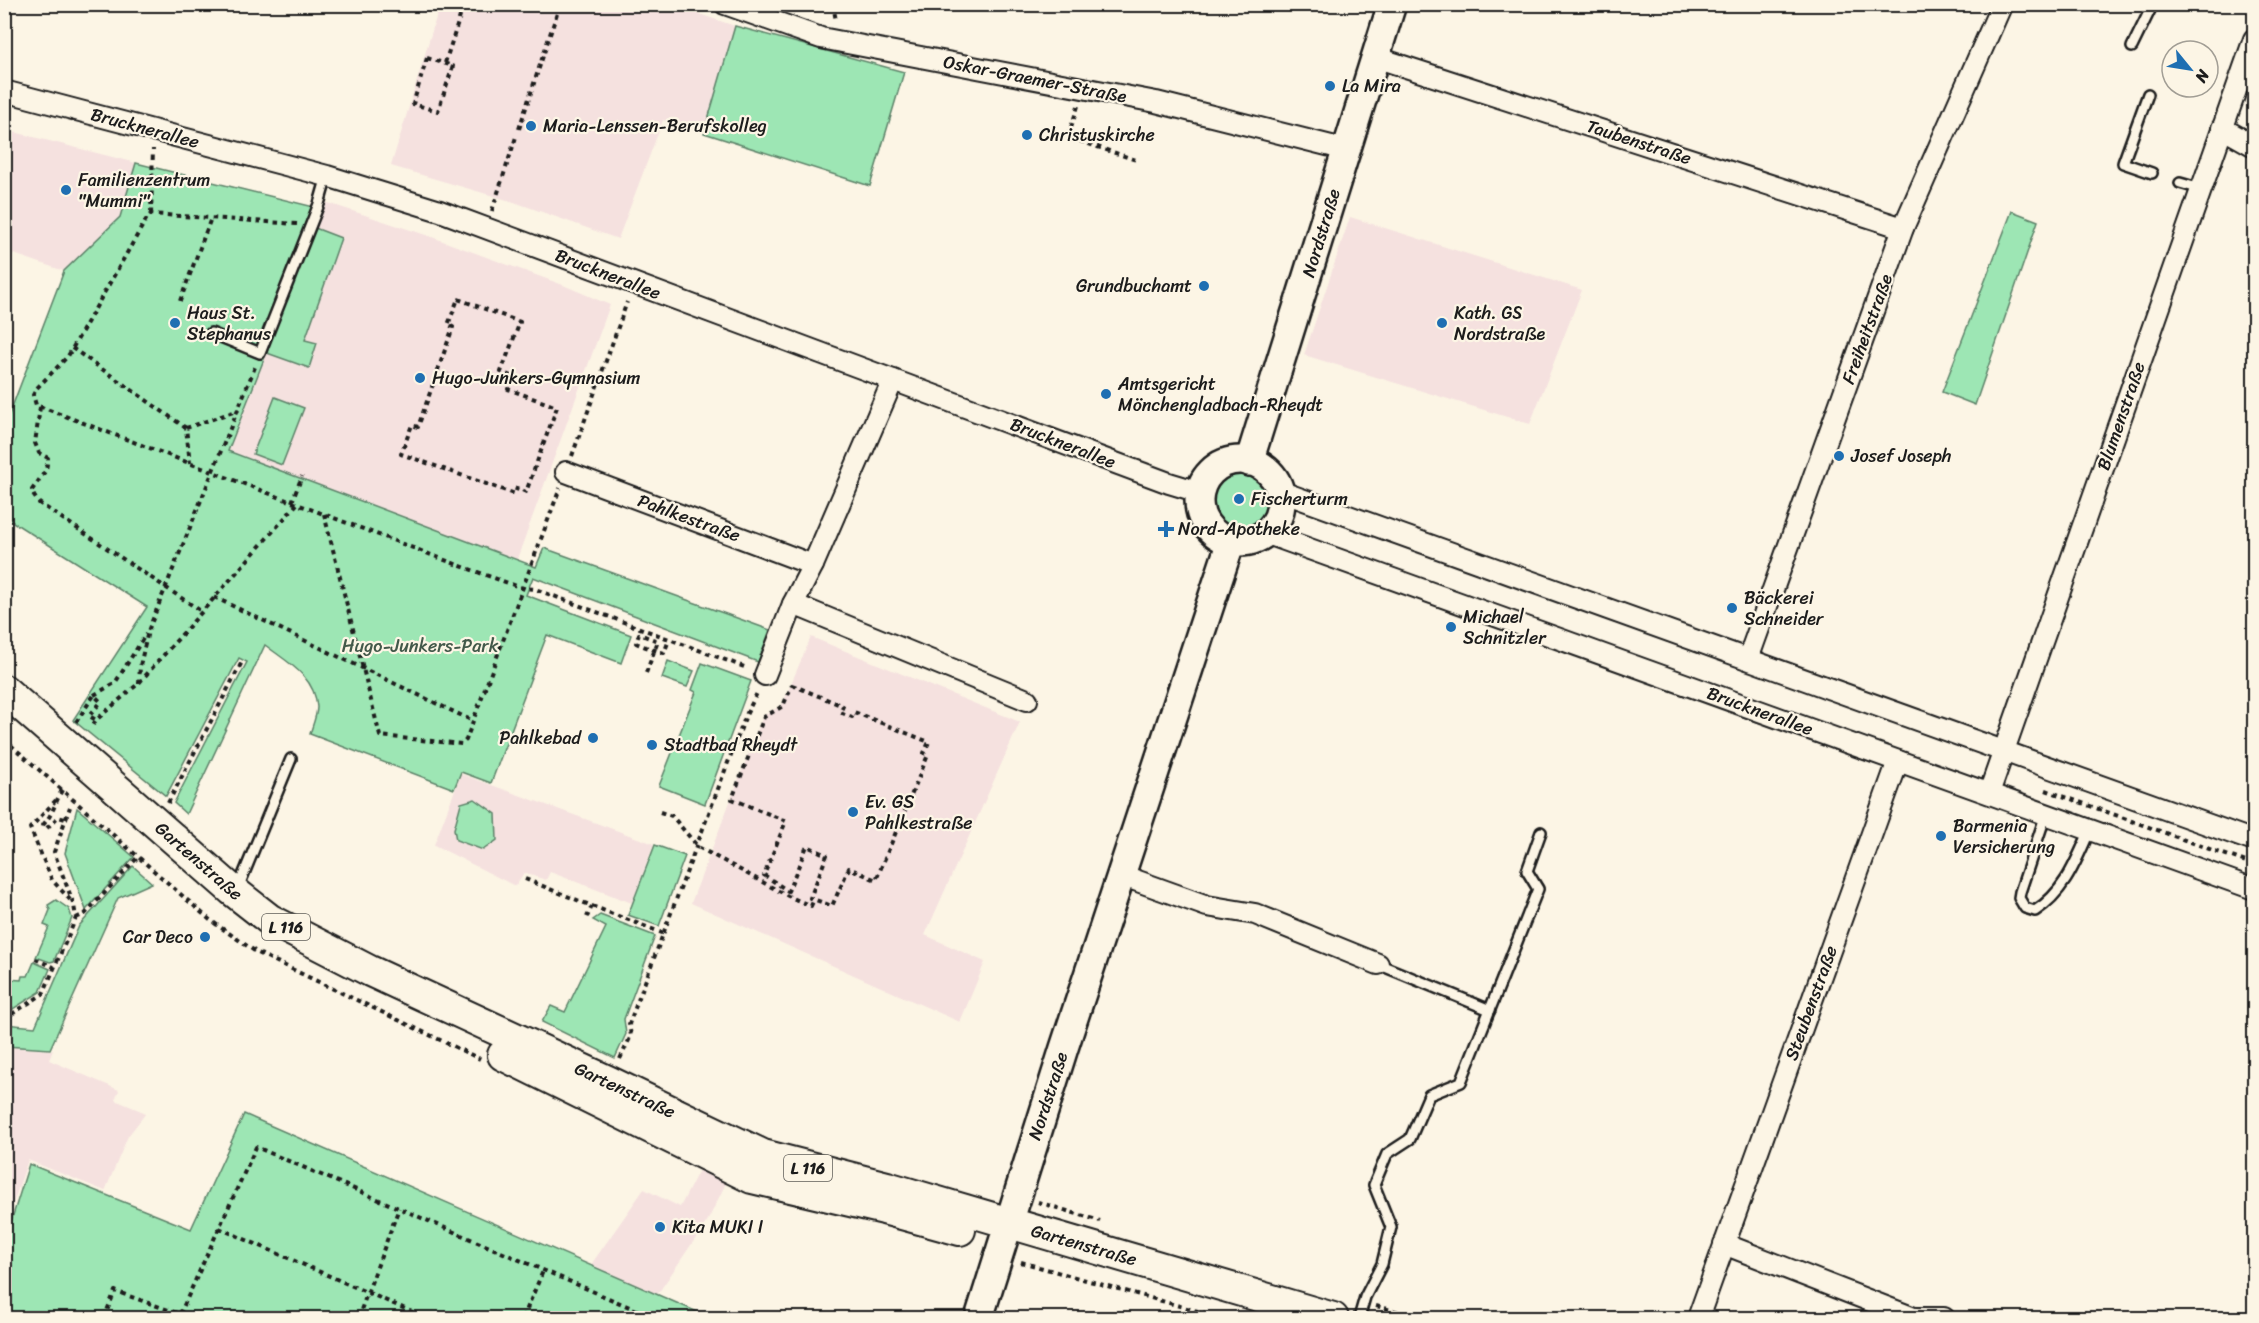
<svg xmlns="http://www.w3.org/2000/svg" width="2259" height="1323" font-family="Sriracha,sans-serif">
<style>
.built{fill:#f5e1df}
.green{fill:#9de6b4;stroke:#5c8168;stroke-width:1.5}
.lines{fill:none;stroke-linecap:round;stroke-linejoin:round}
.lane-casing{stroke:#1c1c1c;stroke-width:14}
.street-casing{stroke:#1c1c1c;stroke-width:24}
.secondary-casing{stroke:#1c1c1c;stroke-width:32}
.primary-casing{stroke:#1c1c1c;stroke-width:34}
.path{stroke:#1c1c1c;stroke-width:4;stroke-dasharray:4.5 4.5;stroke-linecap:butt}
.lane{stroke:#fcf5e5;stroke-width:9}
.street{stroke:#fcf5e5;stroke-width:20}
.secondary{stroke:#fcf5e5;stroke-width:27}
.primary{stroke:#fcf5e5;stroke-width:30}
.poi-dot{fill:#1f6fb2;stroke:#fcf5e5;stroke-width:2}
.labels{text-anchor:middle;stroke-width:4.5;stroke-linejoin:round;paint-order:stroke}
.shield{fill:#fcf5e5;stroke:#5f5d58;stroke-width:1.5}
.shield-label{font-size:16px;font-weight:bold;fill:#1c1c1c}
.street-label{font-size:18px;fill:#1c1c1c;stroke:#fcf5e5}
.poi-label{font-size:18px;fill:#1c1c1c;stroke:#fcf5e5;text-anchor:start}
.park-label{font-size:18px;fill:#43594a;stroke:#fcf5e5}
</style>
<rect width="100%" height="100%" fill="#fcf5e5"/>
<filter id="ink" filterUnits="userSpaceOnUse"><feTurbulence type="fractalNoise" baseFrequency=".0167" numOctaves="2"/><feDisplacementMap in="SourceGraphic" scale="12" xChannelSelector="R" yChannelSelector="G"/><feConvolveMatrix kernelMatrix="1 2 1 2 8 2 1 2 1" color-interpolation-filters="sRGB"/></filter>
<g filter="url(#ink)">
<g class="built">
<path d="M432,5H672L735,26L704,133L663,120L618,239L514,202L391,166L439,8Z"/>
<path d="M10,131L136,163L120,217L64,271L5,251L4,150Z"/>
<path d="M325,202L429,236L563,285L610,305L517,559L331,491L228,450Z"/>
<path d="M1350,217L1582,290L1530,424L1304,355Z"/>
<path d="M811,637L1020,722L925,935L985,962L960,1022L691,903L763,716L782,705Z"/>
<path d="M461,774L654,844L632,903L550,872L546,880L524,873L515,886L434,845Z"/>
<path d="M5,1047L53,1050L49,1060L119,1090L115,1100L146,1113L128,1136L105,1191L28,1160L5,1227Z"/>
<path d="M699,1170L726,1183L708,1220L657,1295L590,1266L644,1189L680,1207Z"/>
</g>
<g class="green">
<path d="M735,26L904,72L870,186L704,133Z"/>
<path d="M136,163L322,209L315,228L341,238L305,340L317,343L309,368L267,353L268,349L228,451L536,567L544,548L770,630L758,662L533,577L526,595L631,635L621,663L547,635L491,783L461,772L454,789L310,734C312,727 317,715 317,707C315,676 287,662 265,645L186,814L174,803L247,662L239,658L166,796L73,720L147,607L5,517L4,428L64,271L120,217Z"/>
<path d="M2012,211L2038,221L1975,405L1942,392Z"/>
<path d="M275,397L304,408L282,465L253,454Z"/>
<circle cx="1241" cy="503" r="29"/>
<path d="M668,661L694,671L687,687L662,678Z"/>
<path d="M702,663L751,681L705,804L659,786L696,692L692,690Z"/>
<path d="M475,799L496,814L497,840L483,850L456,840L454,829L461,803Z"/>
<path d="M77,808L134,857L86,910L65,853Z"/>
<path d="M655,845L685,856L659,926L628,915Z"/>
<path d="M133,866L152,883L118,898L50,1049L5,1046V1024L35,1027L79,926Z"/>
<path d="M56,900L69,909L72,918L54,961L50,962L36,957L49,927L44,925L50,910L48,905Z"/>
<path d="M600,915L655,936L624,1019L626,1034L615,1058L542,1022L551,1006L565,1012L606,927L593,920Z"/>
<path d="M34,962L50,969L40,992L5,1014V988L6,987L7,979L21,980L22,976H28Z"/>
<path d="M244,1114L711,1318H5V1241L29,1164L191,1229Z"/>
</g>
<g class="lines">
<defs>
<g id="lane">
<path d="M2132,47L2153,4"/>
<path d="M2148,94L2123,163L2152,173"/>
<path d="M2180,183L2201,189"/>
<path d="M211,333L260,353L319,204L327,176"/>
<path d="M2046,814L2020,892L2019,898L2025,908L2035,911C2065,892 2076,861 2090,830"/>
<path d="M238,888L291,759"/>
<path d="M1378,964L1490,1010"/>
<path d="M1359,1318L1365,1297L1382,1264L1391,1227L1374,1185L1387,1154L1410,1139L1429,1095L1461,1082L1538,889L1527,871L1541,832"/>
</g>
<g id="street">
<path d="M725,4L821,38L1156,102L1347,150"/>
<path d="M1375,57L1903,228"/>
<path d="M4,91L327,176L440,211L1169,483L1199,492"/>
<path d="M2222,128L2254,146"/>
<path d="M566,472L813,565"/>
<path d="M1279,491L2254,841"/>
<path d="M1265,533L2254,889"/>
<path d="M793,604L1027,700"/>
<path d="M1748,659L1903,228L2002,4"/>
<path d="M765,675L793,604L813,565L893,380"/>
<path d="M1989,793L2254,39"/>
<path d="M1121,875L1207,906L1255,914L1378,964"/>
<path d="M1724,1244L1914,1318H1944"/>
<path d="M1698,1318L1898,761"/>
</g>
<g id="secondary">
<circle cx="1240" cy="501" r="41"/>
<path d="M1249,462L1392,4"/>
<path d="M979,1318L1064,1048L1231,541"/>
</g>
<g id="primary">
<path d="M4,690L232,890L269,919L370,971L610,1082L763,1155L887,1187L1333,1318"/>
<path d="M503,1055L752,1178L884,1209L960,1230"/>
</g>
</defs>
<use href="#lane" class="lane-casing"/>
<use href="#street" class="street-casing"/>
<use href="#secondary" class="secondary-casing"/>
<use href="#primary" class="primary-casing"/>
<g class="path">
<path d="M833,4L836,21"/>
<path d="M427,58L453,66L438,111L413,104Z"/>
<path d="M445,63L464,4"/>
<path d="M1078,106L1068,137L1139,161"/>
<path d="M519,129L560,4"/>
<path d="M492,211L516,137"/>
<path d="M151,214L153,149"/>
<path d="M297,224L151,214L147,218L68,356L37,388L33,395L36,405L458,565L522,588L535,589L747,668"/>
<path d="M458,299L520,322L501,372L513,377L508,389L557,407L526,492L517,488L515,494L401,454L412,425L418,427L453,327L448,325Z"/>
<path d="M180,301L211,218"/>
<path d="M72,348L186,428L190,463"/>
<path d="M40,407L35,443L39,453L48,458L46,470L32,490L34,496L39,503L201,611"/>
<path d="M186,428L239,410"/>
<path d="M572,456L627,302"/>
<path d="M292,502L302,476"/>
<path d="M324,514L380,736L462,744L466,740L473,721L560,488"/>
<path d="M214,597L473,721"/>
<path d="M646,673L658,641L639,634L636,643C645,647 655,650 664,653L669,640"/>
<path d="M139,683L140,666L148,631L255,367"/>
<path d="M792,685L843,706L840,712L852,717L854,712L929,742L924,753L928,755L876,880L849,868L832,906L810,898L827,855L807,846L788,891L764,875L786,821L732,799L764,717L783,706Z"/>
<path d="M94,695L115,683L146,634"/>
<path d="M76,722L94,695L101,702L89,716L96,720"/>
<path d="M93,725L96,720L139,683L297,504"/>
<path d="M4,739L210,920L256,952L480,1059"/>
<path d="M62,790C55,803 53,814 43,825L47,828L58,817L65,819"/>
<path d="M2046,790L2254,865"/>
<path d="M56,800L30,828L52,880L73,903"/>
<path d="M168,803L243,660"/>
<path d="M660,812L672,816L698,847L788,896L811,906L814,899"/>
<path d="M525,879L592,906L587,917"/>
<path d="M592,906L665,934"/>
<path d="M76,918L85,914L138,857"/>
<path d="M35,959L54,967"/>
<path d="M4,1019L43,994L76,918L74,905L54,852L70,807"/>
<path d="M620,1059L631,1036L629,1024L746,715L758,691"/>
<path d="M1038,1202L1100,1221"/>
<path d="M219,1228L426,1318"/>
<path d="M1021,1262L1223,1318"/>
<path d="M1376,1306L1422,1318"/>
<path d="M180,1314L256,1147L655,1318"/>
<path d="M104,1318L115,1291L191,1318"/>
<path d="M358,1318L399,1208"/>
<path d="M523,1318L543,1271"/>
</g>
<use href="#lane" class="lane"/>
<use href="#street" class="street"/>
<use href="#secondary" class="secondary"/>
<use href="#primary" class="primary"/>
</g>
</g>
<g class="poi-dot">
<circle cx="1330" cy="86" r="6"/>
<circle cx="531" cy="126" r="6"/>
<circle cx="1027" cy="135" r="6"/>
<circle cx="66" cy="190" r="6"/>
<circle cx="1204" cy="286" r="6"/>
<circle cx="175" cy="323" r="6"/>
<circle cx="1442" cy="323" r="6"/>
<circle cx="420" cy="378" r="6"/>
<circle cx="1106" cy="394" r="6"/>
<circle cx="1839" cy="456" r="6"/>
<circle cx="1239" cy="499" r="6"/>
<path d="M1163 520h6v6h6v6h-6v6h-6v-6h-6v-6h6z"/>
<circle cx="1732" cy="608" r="6"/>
<circle cx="1451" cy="627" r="6"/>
<circle cx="593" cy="738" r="6"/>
<circle cx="652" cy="745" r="6"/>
<circle cx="853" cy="812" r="6"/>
<circle cx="1941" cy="836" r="6"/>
<circle cx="205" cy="937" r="6"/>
<circle cx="660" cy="1227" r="6"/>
</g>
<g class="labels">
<g class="shield">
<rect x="262" y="914" width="48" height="26" rx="4.5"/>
<rect x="784" y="1155" width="48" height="26" rx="4.5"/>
</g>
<g class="shield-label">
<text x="286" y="933">L 116</text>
<text x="808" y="1174">L 116</text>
</g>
<g class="street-label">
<text transform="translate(1035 79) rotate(11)" y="6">Oskar-Graemer-Straße</text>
<text transform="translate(145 128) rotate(15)" y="6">Brucknerallee</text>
<text transform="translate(1639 142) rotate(18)" y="6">Taubenstraße</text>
<text transform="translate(1321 233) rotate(-73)" y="6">Nordstraße</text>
<text transform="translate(608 274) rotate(21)" y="6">Brucknerallee</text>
<text transform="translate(1867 329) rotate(-70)" y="6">Freiheitstraße</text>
<text transform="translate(2121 416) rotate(-71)" y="6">Blumenstraße</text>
<text transform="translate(1063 443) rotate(21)" y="6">Brucknerallee</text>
<text transform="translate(689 518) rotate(20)" y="6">Pahlkestraße</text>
<text transform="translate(1760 711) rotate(20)" y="6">Brucknerallee</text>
<text transform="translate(199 861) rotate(41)" y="6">Gartenstraße</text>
<text transform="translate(1811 1003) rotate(-70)" y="6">Steubenstraße</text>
<text transform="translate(625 1090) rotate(25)" y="6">Gartenstraße</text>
<text transform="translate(1048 1096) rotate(-72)" y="6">Nordstraße</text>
<text transform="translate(1084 1245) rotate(16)" y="6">Gartenstraße</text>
</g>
<g class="poi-label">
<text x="1342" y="92">La Mira</text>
<text x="543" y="132">Maria-Lenssen-Berufskolleg</text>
<text x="1039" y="141">Christuskirche</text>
<text x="78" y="186">Familienzentrum<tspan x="78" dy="21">"Mummi"</tspan></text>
<text x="1192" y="292" text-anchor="end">Grundbuchamt</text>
<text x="187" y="319">Haus St.<tspan x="187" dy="21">Stephanus</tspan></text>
<text x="1454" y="319">Kath. GS<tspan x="1454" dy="21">Nordstraße</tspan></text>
<text x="432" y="384">Hugo-Junkers-Gymnasium</text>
<text x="1118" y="390">Amtsgericht<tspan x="1118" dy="21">Mönchengladbach-Rheydt</tspan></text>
<text x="1851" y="462">Josef Joseph</text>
<text x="1251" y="505">Fischerturm</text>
<text x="1178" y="535">Nord-Apotheke</text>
<text x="1744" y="604">Bäckerei<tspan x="1744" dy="21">Schneider</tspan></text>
<text x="1463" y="623">Michael<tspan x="1463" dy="21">Schnitzler</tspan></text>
<text x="581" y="744" text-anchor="end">Pahlkebad</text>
<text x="664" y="751">Stadtbad Rheydt</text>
<text x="865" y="808">Ev. GS<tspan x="865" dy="21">Pahlkestraße</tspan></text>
<text x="1953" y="832">Barmenia<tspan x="1953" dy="21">Versicherung</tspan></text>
<text x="193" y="943" text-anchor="end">Car Deco</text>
<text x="672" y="1233">Kita MUKI I</text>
</g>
<g class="park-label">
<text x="420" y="652">Hugo-Junkers-Park</text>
</g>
</g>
<rect width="2259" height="1323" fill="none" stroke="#fcf5e5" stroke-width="24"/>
<rect x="12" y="12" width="2235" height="1299" fill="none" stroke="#1c1c1c" stroke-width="2" filter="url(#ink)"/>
<g transform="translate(2190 69) rotate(120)"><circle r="28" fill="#fcf5e5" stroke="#a29e95" stroke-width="1.5"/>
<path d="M0-4.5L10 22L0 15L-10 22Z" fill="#1f6fb2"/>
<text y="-9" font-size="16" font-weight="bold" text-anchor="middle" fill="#1c1c1c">N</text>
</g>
</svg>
